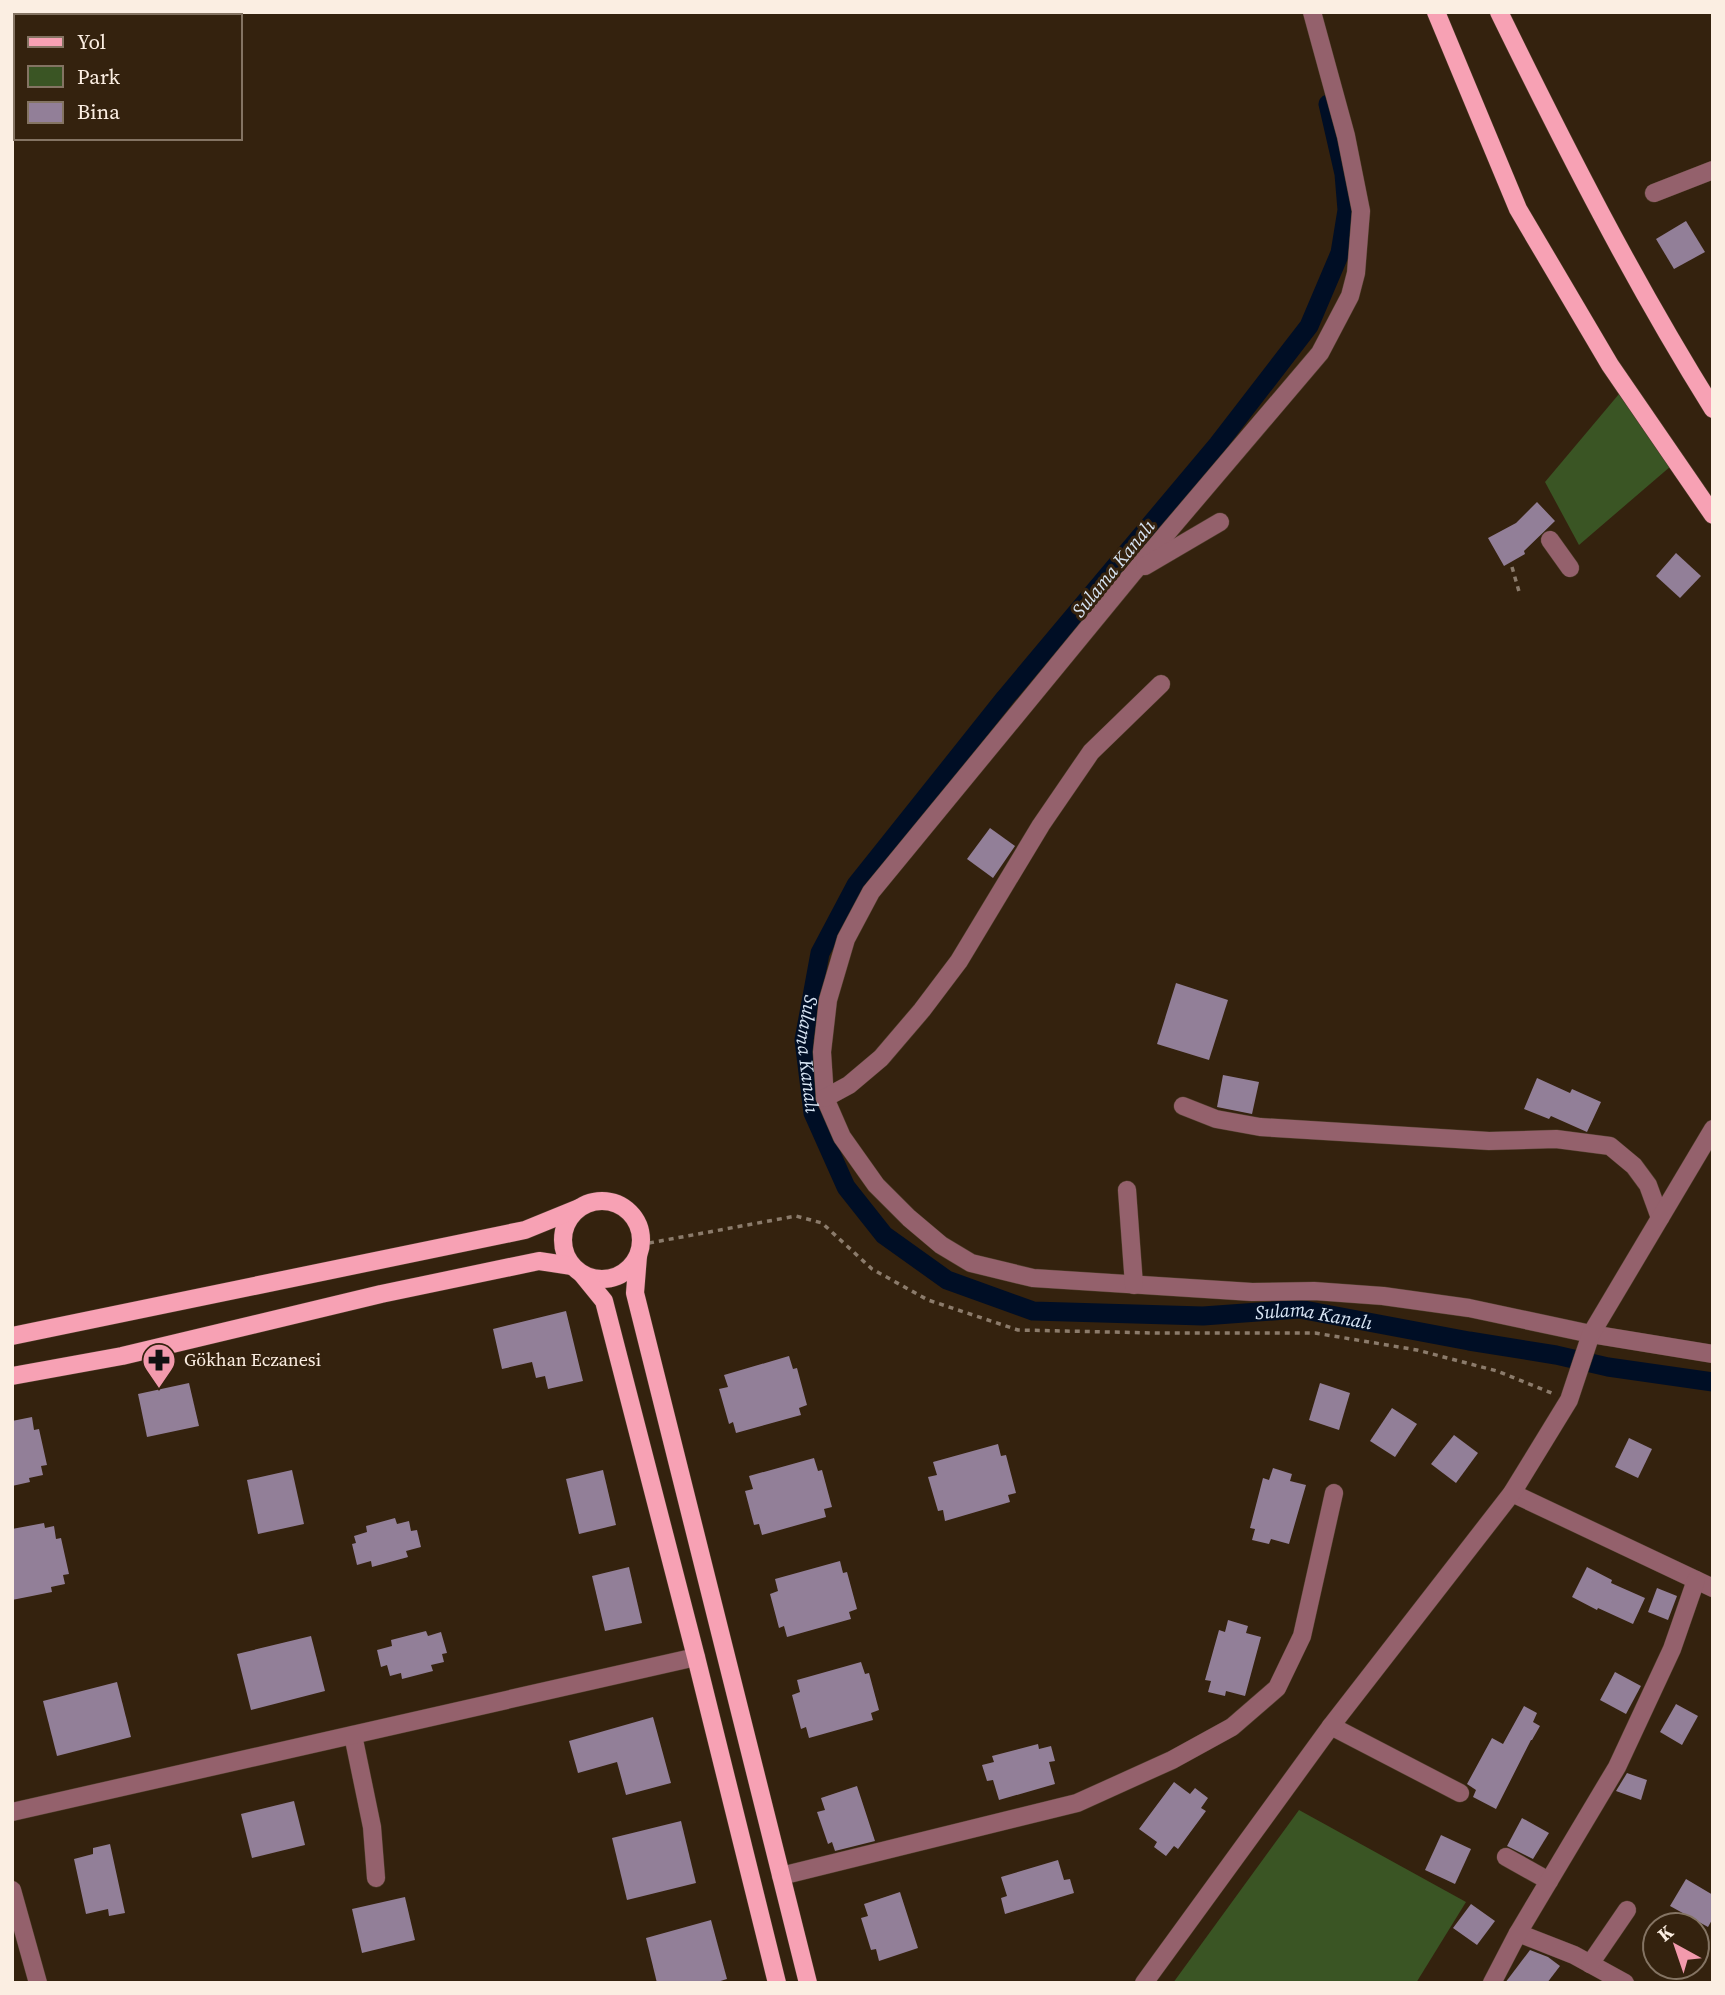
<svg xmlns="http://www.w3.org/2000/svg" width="1725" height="1995" font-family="'Source Serif 4',serif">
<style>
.green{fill:#3a5524}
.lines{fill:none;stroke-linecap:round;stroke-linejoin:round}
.canal{stroke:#000e25;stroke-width:19}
.building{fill:#927f98}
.minor-casing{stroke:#503f2c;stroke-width:19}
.major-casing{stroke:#503f2c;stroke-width:19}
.path{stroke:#8b7b6b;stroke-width:3.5;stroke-dasharray:5 5;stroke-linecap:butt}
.minor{stroke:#94616c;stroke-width:18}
.major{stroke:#f7a1b4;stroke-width:18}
.labels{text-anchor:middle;stroke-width:6;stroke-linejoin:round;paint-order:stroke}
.poi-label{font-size:18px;fill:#fbeee2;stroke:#34220e;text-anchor:start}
.water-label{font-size:19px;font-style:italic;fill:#d8e5f4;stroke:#34220e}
</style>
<rect width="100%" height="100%" fill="#34220e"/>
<g class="green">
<path d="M1619,394L1671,466L1579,545L1545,482Z"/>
<path d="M1299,1810L1466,1902L1416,1983H1173Z"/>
</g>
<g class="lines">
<path class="canal" id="s1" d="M1328,104L1344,174L1347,210L1340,253L1309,326L1218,444L1005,698L856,885L820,953L804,1040L813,1113L846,1187L884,1235L947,1280L1033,1311L1203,1316L1299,1309L1469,1341L1556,1355L1608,1367L1713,1382"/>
</g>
<g class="building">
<path d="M1686,221L1705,252L1674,269L1656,239Z"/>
<path d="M1537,502L1555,521L1524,551L1525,554L1504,566L1488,538L1516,523Z"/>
<path d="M1676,553L1701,576L1680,598L1656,576Z"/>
<path d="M990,828L1015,846L993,878L967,859Z"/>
<path d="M1176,983L1228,1000L1209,1060L1157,1044Z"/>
<path d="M1223,1075L1259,1082L1252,1114L1217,1107Z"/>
<path d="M1537,1078L1570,1093L1572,1089L1601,1102L1587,1132L1551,1116L1549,1119L1524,1109Z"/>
<path d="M566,1311L583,1381L548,1389L545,1376L536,1378L532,1362L502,1369L493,1329Z"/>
<path d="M789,1356L793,1369L797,1368L807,1405L799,1408L801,1415L736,1433L733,1422L729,1424L719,1389L728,1387L724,1375Z"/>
<path d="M189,1383L199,1426L147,1437L138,1394Z"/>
<path d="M1320,1383L1350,1393L1339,1430L1309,1420Z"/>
<path d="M1392,1408L1417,1424L1395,1457L1370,1441Z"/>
<path d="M32,1417L34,1430L39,1429L47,1465L41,1466L43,1475L29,1478L30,1482L12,1486V1421Z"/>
<path d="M1454,1435L1478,1453L1456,1483L1431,1464Z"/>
<path d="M1629,1438L1652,1449L1638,1478L1615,1467Z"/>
<path d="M998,1444L1001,1456L1006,1455L1016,1493L1008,1495L1010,1502L945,1521L943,1510L938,1511L928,1477L937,1475L933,1462Z"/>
<path d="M814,1458L818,1471L822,1470L832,1507L824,1509L826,1517L762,1535L759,1524L754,1525L745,1491L753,1489L749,1476Z"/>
<path d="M1273,1468L1292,1474L1290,1481L1306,1485L1289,1544L1271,1539L1269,1544L1252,1540L1255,1529L1250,1528L1263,1478L1269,1480Z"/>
<path d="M292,1470L304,1524L258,1534L247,1480Z"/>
<path d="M603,1470L616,1525L579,1534L566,1479Z"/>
<path d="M395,1518L397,1524L409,1521L411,1531L417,1530L421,1547L406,1551L408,1557L372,1567L371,1561L357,1565L352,1544L356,1543L354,1536L367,1532L366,1526Z"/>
<path d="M44,1523L45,1528L54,1526L56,1539L61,1538L69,1574L63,1575L65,1584L51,1587L52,1592L12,1600V1529Z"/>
<path d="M840,1561L843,1573L847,1572L857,1609L849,1612L851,1619L787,1637L784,1626L779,1628L770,1594L778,1591L775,1579Z"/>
<path d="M629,1567L642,1623L605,1631L592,1576Z"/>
<path d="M1587,1567L1612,1580L1611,1583L1645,1598L1633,1624L1598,1608L1597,1610L1572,1597Z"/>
<path d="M1657,1588L1677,1596L1668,1620L1648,1612Z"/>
<path d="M1228,1620L1248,1626L1246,1633L1261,1637L1245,1696L1226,1691L1225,1696L1208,1692L1211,1681L1205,1680L1219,1630L1225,1632Z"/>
<path d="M426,1631L428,1636L441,1632L447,1653L442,1654L444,1662L431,1665L433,1671L402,1679L401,1673L390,1676L387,1665L381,1667L377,1650L392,1646L391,1640Z"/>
<path d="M311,1636L325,1691L251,1710L237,1654Z"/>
<path d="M861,1662L865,1674L869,1673L879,1710L871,1713L873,1720L809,1738L806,1727L801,1729L792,1695L800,1692L797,1680Z"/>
<path d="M1615,1672L1641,1686L1626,1714L1600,1700Z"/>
<path d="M117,1682L131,1737L57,1756L43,1701Z"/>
<path d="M1676,1704L1698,1716L1682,1745L1660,1732Z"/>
<path d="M1524,1706L1537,1713L1533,1722L1540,1726L1532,1740H1531L1496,1809L1473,1797L1476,1790L1467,1784L1492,1738L1503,1744Z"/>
<path d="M653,1717L671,1783L626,1795L617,1762L578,1773L569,1741Z"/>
<path d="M1038,1744L1039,1749L1051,1746L1055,1761L1049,1762L1055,1784L999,1800L993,1780L987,1781L982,1765L994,1762L992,1756Z"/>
<path d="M1627,1773L1647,1780L1641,1800L1616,1791Z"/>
<path d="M1174,1782L1190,1794L1195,1788L1208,1798L1201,1808L1206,1811L1178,1849L1174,1846L1166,1856L1154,1847L1157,1842L1139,1829Z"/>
<path d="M857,1786L875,1841L835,1851L832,1842L828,1844L817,1812L825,1810L821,1798Z"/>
<path d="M294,1801L305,1845L252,1858L241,1814Z"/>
<path d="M1522,1818L1549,1833L1533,1859L1507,1846Z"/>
<path d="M681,1821L696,1883L627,1900L612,1838Z"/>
<path d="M1441,1835L1471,1849L1455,1884L1425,1870Z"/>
<path d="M110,1844L125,1913L109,1916L108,1909L86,1914L74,1859L93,1854V1848Z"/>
<path d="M1058,1860L1064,1880L1070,1879L1074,1893L1005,1914L1001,1898L1007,1896L1001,1877Z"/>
<path d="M1686,1879L1713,1895V1918L1708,1927L1670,1906Z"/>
<path d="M900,1892L918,1948L879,1961L876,1949L871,1950L861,1918L868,1916L864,1904Z"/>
<path d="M405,1897L415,1940L362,1953L352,1909Z"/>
<path d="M1471,1904L1495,1921L1477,1945L1453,1928Z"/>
<path d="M711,1920L727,1979L714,1983H657L646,1938Z"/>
<path d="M1530,1950L1548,1957L1560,1966L1547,1983H1505Z"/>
</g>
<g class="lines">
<defs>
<g id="minor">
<path d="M1312,12L1346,136L1361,211L1356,273L1350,296L1320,353L1133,573L871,892L846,939L828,1000L822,1052L825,1098L842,1137L876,1185L909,1218L941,1245L971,1263L1033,1278L1252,1292L1314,1291L1383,1296L1469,1308L1591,1334L1713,1354"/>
<path d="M1654,193L1713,170"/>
<path d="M1550,540L1570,568"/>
<path d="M1145,566L1220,522"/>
<path d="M825,1098L849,1085L881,1058L922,1010L959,961L1041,825L1091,752L1161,684"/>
<path d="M1183,1106L1216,1119L1260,1127L1489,1141L1556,1139L1610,1146L1634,1166L1648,1185L1660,1218"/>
<path d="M1127,1190L1134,1285"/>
<path d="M1512,1493L1713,1588"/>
<path d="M1331,1726L1460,1793"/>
<path d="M353,1735L372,1827L376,1878"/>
<path d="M12,1812L696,1657"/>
<path d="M1506,1857L1549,1881"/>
<path d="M781,1876L1077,1803L1172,1760L1232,1727L1277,1688L1302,1636L1334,1493"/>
<path d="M12,1890L38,1983"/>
<path d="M1518,1933L1574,1955L1625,1983"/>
<path d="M1590,1964L1627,1910"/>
<path d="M1144,1983L1331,1726L1512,1493L1569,1400L1591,1334L1713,1129"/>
<path d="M1492,1983L1518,1933L1617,1767L1672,1649L1696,1580"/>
</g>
<g id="major">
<path d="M1436,12L1518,209L1610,365L1713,515"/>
<path d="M1499,12C1565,147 1633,281 1713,409"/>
<circle cx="602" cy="1240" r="39"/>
<path d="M638,1256L635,1293L808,1983"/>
<path d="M582,1274L604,1301L696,1657L777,1983"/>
<path d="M12,1336L525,1230L579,1208"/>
<path d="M12,1376L122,1356L381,1294L539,1261L572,1266"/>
</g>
</defs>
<use href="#minor" class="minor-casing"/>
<use href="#major" class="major-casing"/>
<g class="path">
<path d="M1512,567L1520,595"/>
<path d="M649,1243L796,1216L822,1223L872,1269L928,1300L1018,1330L1155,1333H1315L1417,1350L1497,1371L1554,1394"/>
</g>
<use href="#minor" class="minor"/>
<use href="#major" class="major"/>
</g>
<defs>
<symbol id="pharmacy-pin" viewBox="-11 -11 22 30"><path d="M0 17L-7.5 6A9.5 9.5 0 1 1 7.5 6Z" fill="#f29aad" stroke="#34220e"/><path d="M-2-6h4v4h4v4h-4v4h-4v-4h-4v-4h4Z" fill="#111"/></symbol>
</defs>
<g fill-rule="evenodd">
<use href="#pharmacy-pin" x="140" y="1341" width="38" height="52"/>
</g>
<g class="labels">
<g class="poi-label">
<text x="184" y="1366">Gökhan Eczanesi</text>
</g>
<g class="water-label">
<text transform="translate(1113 568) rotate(-51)" y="7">Sulama Kanalı</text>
<text dy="7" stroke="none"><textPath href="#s1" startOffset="1130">Sulama Kanalı</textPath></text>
<text dy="7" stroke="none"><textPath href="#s1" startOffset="1782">Sulama Kanalı</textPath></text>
</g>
</g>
<rect width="1725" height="1995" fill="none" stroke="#fbeee2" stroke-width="28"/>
<rect x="14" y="14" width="228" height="126" fill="#34220e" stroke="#847463" stroke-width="2"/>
<rect x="28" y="37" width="35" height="10" fill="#f7a1b4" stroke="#847463" stroke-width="2"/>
<text x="77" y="49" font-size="21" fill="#fbeee2">Yol</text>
<rect x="28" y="66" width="35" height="21" fill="#3a5524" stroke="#847463" stroke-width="2"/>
<text x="77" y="84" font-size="21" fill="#fbeee2">Park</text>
<rect x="28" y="102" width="35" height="21" fill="#927f98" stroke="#847463" stroke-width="2"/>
<text x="77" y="119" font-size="21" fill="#fbeee2">Bina</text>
<g transform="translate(1676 1946) rotate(320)"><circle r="33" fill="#34220e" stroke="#847463" stroke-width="2"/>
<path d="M0-5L12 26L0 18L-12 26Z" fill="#f29aad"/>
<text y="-10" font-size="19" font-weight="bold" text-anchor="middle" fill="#fbeee2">K</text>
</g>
</svg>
